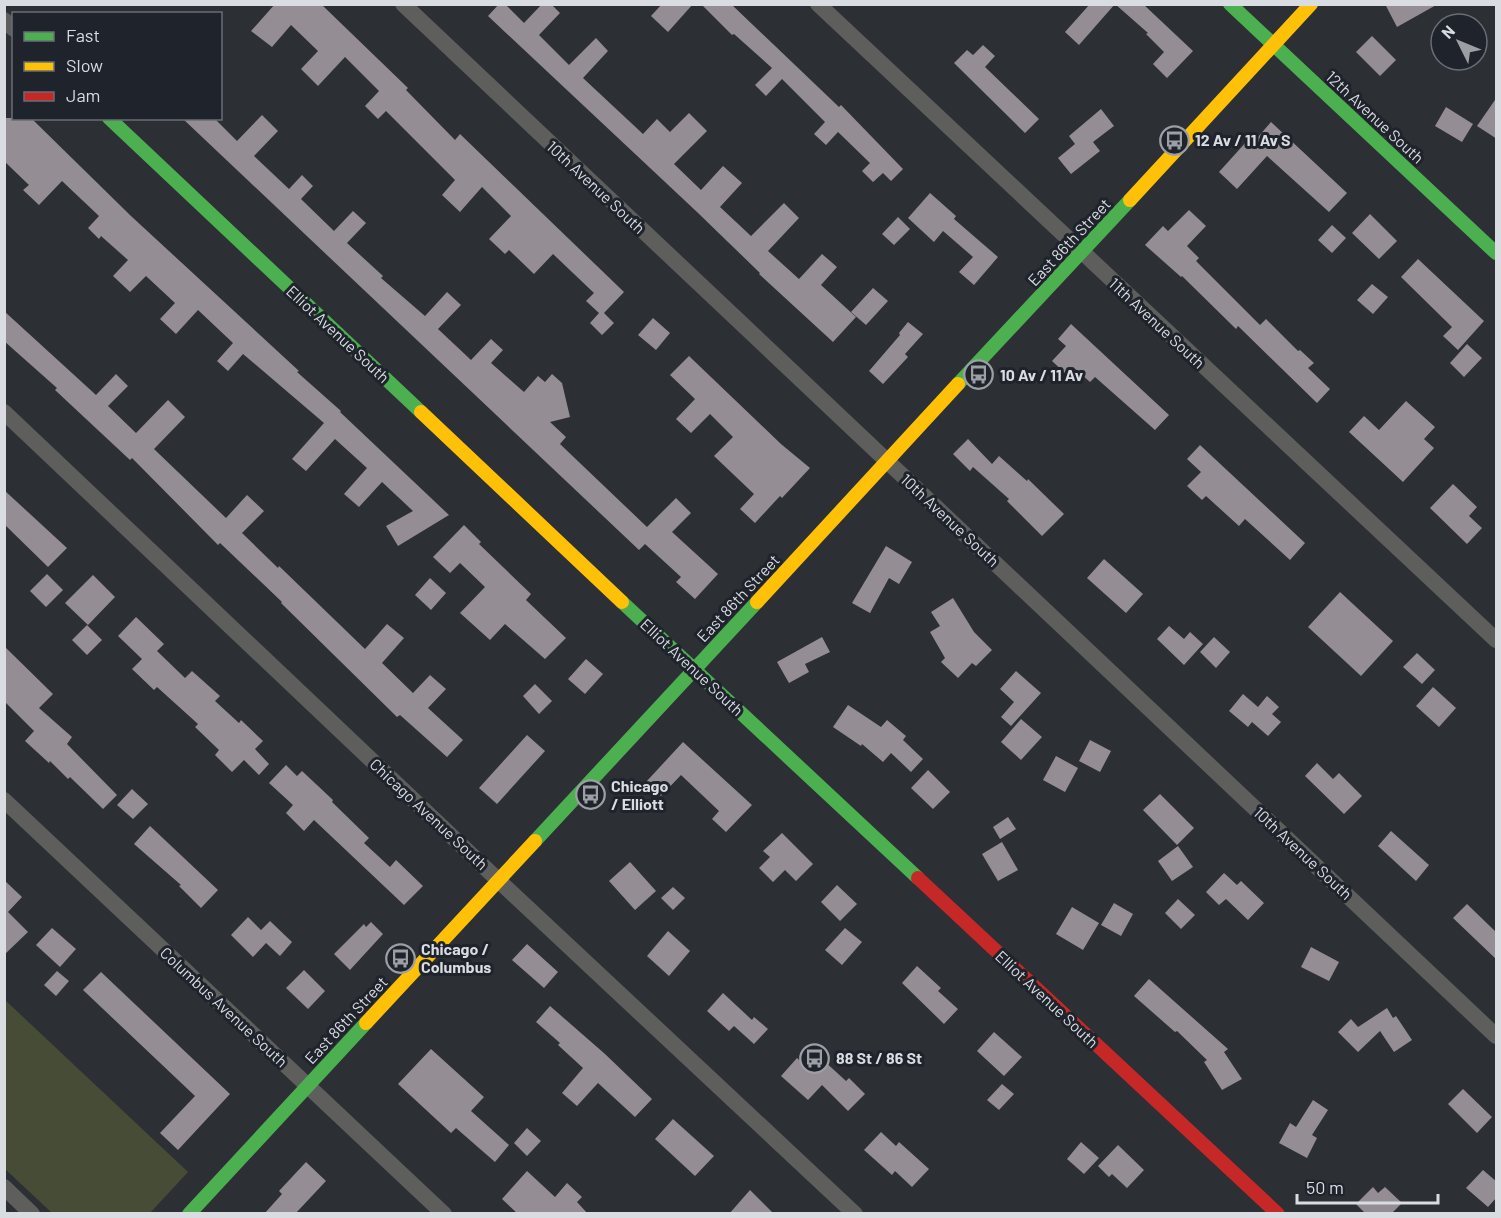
<svg xmlns="http://www.w3.org/2000/svg" width="1501" height="1218" font-family="Barlow,sans-serif">
<style>
.green{fill:#464c36}
.building{fill:#948d94}
.lines{fill:none;stroke-linecap:round;stroke-linejoin:round}
.street{stroke:#5e5e5d;stroke-width:16}
.fast{stroke:#4caf50;stroke-width:14}
.slow{stroke:#ffc107;stroke-width:14}
.jam{stroke:#c62828;stroke-width:14}
.labels{text-anchor:middle;stroke-width:6;stroke-linejoin:round;paint-order:stroke}
.street-label{font-size:16px;fill:#d9dde2;stroke:#1f242c}
.poi-label{font-size:16px;font-weight:bold;fill:#d9dde2;stroke:#1f242c;text-anchor:start}
</style>
<rect width="100%" height="100%" fill="#2c2f33"/>
<path class="green" d="M4,999L188,1172L150,1213H52L5,1169Z"/>
<g class="building">
<path d="M275,4H321L408,88L406,90L455,140L460,134L624,292L604,313L614,323L602,335L590,323L599,313L586,301L594,293L553,254L534,274L509,250L505,254L489,239L511,216L482,187L460,212L442,195L455,180L386,111L378,119L365,106L379,91L345,57L318,86L301,69L318,51L291,25L272,47L251,31Z"/>
<path d="M499,4H505L524,23L542,4H551L560,13L539,35L569,65L596,38L608,51L583,78L643,134L657,119L670,132L689,113L707,131L674,164L701,190L723,166L742,183L720,207L751,236L784,203L799,218L768,251L799,279L822,254L837,267L821,285L856,317L833,342L759,274L760,273L697,212L488,16Z"/>
<path d="M662,4H693L668,32L651,16Z"/>
<path d="M701,4H731L839,107L841,105L903,169L891,181L883,173L873,182L862,171L870,163L838,132L826,145L814,134L825,122L782,79L766,96L755,85L772,68L734,34L732,35Z"/>
<path d="M1090,4H1115L1079,45L1065,32Z"/>
<path d="M1115,4H1143L1193,51L1167,78L1153,64L1164,52L1146,34L1148,33Z"/>
<path d="M1385,4H1438L1397,27Z"/>
<path d="M1372,36L1396,60L1380,76L1356,52Z"/>
<path d="M983,45L995,56L985,67L1039,119L1025,133L954,63L967,50L973,55Z"/>
<path d="M1497,97V139L1477,126Z"/>
<path d="M1446,107L1473,124L1462,142L1435,126Z"/>
<path d="M1101,109L1114,126L1093,142L1100,151L1071,174L1058,158L1075,144L1069,136Z"/>
<path d="M262,115L278,131L254,156L289,189L302,175L313,186L301,199L334,231L353,211L366,223L347,243L383,276L381,278L425,316L447,292L461,305L438,329L471,360L491,339L503,350L491,363L524,392L538,376L545,382L552,374L562,383L570,417L550,422L566,437L560,444L647,527L676,498L691,513L672,532L718,574L695,599L676,582L681,577L645,544L639,550L182,118H214L237,141Z"/>
<path d="M4,118H31L131,216L299,371L297,372L341,411L340,412L449,515L398,546L386,526L413,511L382,482L359,507L344,494L367,468L335,439L306,471L292,459L324,423L243,354L228,371L217,361L233,343L198,310L176,334L160,319L175,303L146,276L130,292L113,276L128,260L101,236L99,239L88,228L99,216L62,181L39,205L23,190L29,185L4,161Z"/>
<path d="M1271,122L1347,193L1329,212L1267,156L1237,189L1219,172L1247,141L1251,145Z"/>
<path d="M930,193L956,216L954,219L998,257L974,285L959,272L973,257L943,231L934,242L908,218Z"/>
<path d="M1189,210L1206,226L1187,246L1199,258L1196,261L1260,325L1266,319L1298,351L1300,350L1314,363L1308,368L1330,389L1317,403L1238,326L1236,329L1182,276L1181,277L1145,245L1163,226L1168,231Z"/>
<path d="M1370,214L1397,241L1379,259L1352,233Z"/>
<path d="M898,217L910,229L894,245L882,234Z"/>
<path d="M1332,225L1346,238L1332,253L1318,240Z"/>
<path d="M1418,259L1484,321L1458,350L1443,336L1452,327L1401,277Z"/>
<path d="M1372,284L1388,297L1373,314L1357,300Z"/>
<path d="M873,288L888,301L866,325L851,312Z"/>
<path d="M4,311L96,395L116,374L128,386L108,406L136,433L168,400L185,417L154,449L226,518L247,495L264,511L242,533L278,568L279,566L365,649L387,624L404,638L382,663L413,693L430,675L446,689L428,708L463,740L447,757L400,715L397,717L281,603L282,602L220,543L218,545L132,458L130,460L55,390L57,388L4,341Z"/>
<path d="M653,318L670,333L656,350L638,335Z"/>
<path d="M908,322L923,334L905,354L908,357L883,384L869,371L900,335L899,333Z"/>
<path d="M1071,324L1169,415L1155,430L1095,377L1090,382L1073,367L1066,374L1052,361L1066,346L1058,339Z"/>
<path d="M1467,344L1482,358L1464,377L1450,363Z"/>
<path d="M689,356L781,444L810,468L782,498L780,496L755,523L740,509L754,494L714,456L733,437L710,414L691,433L676,419L695,399L670,375Z"/>
<path d="M1406,401L1435,427L1424,439L1434,448L1403,482L1349,432L1364,416L1379,430Z"/>
<path d="M968,439L992,464L999,456L1027,481L1028,479L1064,514L1042,536L1007,501L1009,499L973,467L970,471L953,454Z"/>
<path d="M1200,445L1305,543L1290,560L1245,519L1239,526L1206,496L1202,500L1187,486L1201,472L1187,459Z"/>
<path d="M1453,484L1477,507L1469,516L1482,528L1467,544L1430,508Z"/>
<path d="M4,490L67,548L48,567L4,524Z"/>
<path d="M464,525L481,542L479,544L531,594L526,600L566,638L545,659L505,624L490,640L460,613L485,587L460,563L450,573L433,557Z"/>
<path d="M886,546L912,562L899,584L889,578L870,613L852,603Z"/>
<path d="M1104,559L1143,594L1126,613L1087,578Z"/>
<path d="M47,574L63,590L46,607L30,591Z"/>
<path d="M93,575L115,597L88,625L65,603Z"/>
<path d="M430,578L446,593L431,610L415,595Z"/>
<path d="M1340,592L1393,641L1361,676L1308,627Z"/>
<path d="M953,598L974,632L992,650L976,666L972,663L958,678L941,662L945,658L930,632L940,626L931,612Z"/>
<path d="M136,617L164,644L157,651L185,678L192,671L220,696L215,701L239,723L241,720L263,741L255,749L269,764L259,775L244,760L232,772L215,755L219,750L195,727L198,724L157,687L154,690L132,669L142,659L118,636Z"/>
<path d="M87,625L102,640L87,655L72,640Z"/>
<path d="M1169,626L1184,639L1190,632L1203,644L1184,665L1157,639Z"/>
<path d="M822,637L830,652L805,664L809,672L789,683L777,662Z"/>
<path d="M1214,637L1230,652L1216,668L1200,652Z"/>
<path d="M4,646L53,694L39,708L72,737L67,744L117,795L103,809L70,777L68,779L50,761L49,763L25,741L34,731L4,701Z"/>
<path d="M1417,653L1435,670L1422,684L1403,667Z"/>
<path d="M586,659L603,674L585,694L568,679Z"/>
<path d="M1016,671L1041,693L1011,726L1001,717L1014,702L1000,689Z"/>
<path d="M535,684L552,701L539,714L523,696Z"/>
<path d="M1433,687L1456,708L1439,727L1416,706Z"/>
<path d="M1243,694L1258,707L1267,696L1279,707L1272,714L1281,722L1268,736L1252,722L1248,727L1229,711Z"/>
<path d="M848,705L881,727L887,720L906,736L903,740L923,759L911,772L891,753L883,762L862,744L861,746L833,727Z"/>
<path d="M1021,719L1042,737L1021,760L1001,742Z"/>
<path d="M527,735L545,751L497,804L479,788Z"/>
<path d="M1090,740L1111,751L1100,772L1079,761Z"/>
<path d="M683,742L752,805L726,832L712,819L719,811L681,775L661,796L646,782Z"/>
<path d="M1056,756L1078,768L1065,792L1043,780Z"/>
<path d="M1317,763L1333,779L1339,773L1362,796L1344,814L1305,776Z"/>
<path d="M286,765L297,776L302,771L333,800L332,802L369,838L364,843L390,867L396,860L423,886L404,905L314,820L304,831L286,813L293,805L269,783Z"/>
<path d="M928,770L950,792L933,809L911,788Z"/>
<path d="M132,789L148,804L133,819L117,805Z"/>
<path d="M1160,794L1194,828L1177,845L1143,810Z"/>
<path d="M1008,817L1016,829L1000,839L993,827Z"/>
<path d="M150,826L218,890L201,908L179,886L181,885L134,844Z"/>
<path d="M1391,831L1429,865L1416,881L1378,846Z"/>
<path d="M782,833L813,864L796,881L785,870L773,882L759,868L770,857L763,851Z"/>
<path d="M1002,842L1018,870L998,881L982,854Z"/>
<path d="M1178,846L1193,867L1172,881L1158,861Z"/>
<path d="M630,862L656,891L635,910L609,881Z"/>
<path d="M1224,873L1237,885L1241,881L1264,903L1248,920L1226,899L1219,905L1206,892Z"/>
<path d="M4,880L22,897L8,912L28,932L4,955Z"/>
<path d="M837,885L857,904L840,921L821,902Z"/>
<path d="M673,887L685,898L673,910L661,898Z"/>
<path d="M1178,899L1195,915L1181,929L1165,913Z"/>
<path d="M1114,903L1133,914L1121,936L1101,925Z"/>
<path d="M1467,904L1497,933V960L1453,918Z"/>
<path d="M1072,907L1099,923L1083,950L1056,934Z"/>
<path d="M248,917L261,930L270,921L292,942L280,956L266,943L253,957L231,935Z"/>
<path d="M371,922L383,934L350,970L334,954L364,924L366,927Z"/>
<path d="M52,928L76,949L60,967L36,945Z"/>
<path d="M845,928L862,942L842,965L825,950Z"/>
<path d="M668,931L690,951L669,976L647,956Z"/>
<path d="M527,944L558,972L544,988L512,960Z"/>
<path d="M1311,947L1339,962L1329,981L1301,967Z"/>
<path d="M917,966L941,988L938,991L958,1009L944,1024L902,983Z"/>
<path d="M304,970L325,991L308,1009L286,988Z"/>
<path d="M57,971L69,981L56,996L44,985Z"/>
<path d="M101,972L230,1094L178,1150L160,1133L195,1096L83,990Z"/>
<path d="M1149,979L1228,1049L1224,1052L1242,1079L1222,1090L1204,1062L1207,1060L1177,1031L1175,1032L1134,996Z"/>
<path d="M723,993L752,1020L754,1017L768,1029L754,1044L734,1026L729,1031L707,1011Z"/>
<path d="M550,1006L605,1054L652,1099L635,1117L598,1083L577,1106L562,1093L583,1068L558,1045L560,1043L536,1022Z"/>
<path d="M1387,1008L1393,1018L1396,1016L1412,1040L1394,1052L1380,1031L1358,1052L1338,1032L1351,1019L1358,1027Z"/>
<path d="M994,1032L1022,1057L1004,1076L977,1051Z"/>
<path d="M431,1049L484,1097L471,1111L509,1145L495,1162L456,1128L451,1133L398,1084Z"/>
<path d="M797,1058L811,1071L822,1059L846,1081L849,1078L865,1094L848,1111L822,1085L808,1100L781,1076Z"/>
<path d="M1002,1084L1014,1094L999,1110L987,1100Z"/>
<path d="M1463,1089L1492,1117L1477,1133L1448,1104Z"/>
<path d="M1313,1100L1328,1110L1312,1135L1317,1138L1307,1158L1279,1143L1290,1123L1296,1127Z"/>
<path d="M673,1119L714,1156L695,1176L655,1139Z"/>
<path d="M527,1128L541,1141L527,1156L514,1143Z"/>
<path d="M881,1132L896,1146L899,1142L929,1169L912,1187L895,1171L892,1175L864,1150Z"/>
<path d="M1081,1142L1099,1158L1084,1174L1067,1159Z"/>
<path d="M1118,1145L1144,1170L1127,1188L1112,1174L1109,1177L1098,1166Z"/>
<path d="M306,1162L326,1181L295,1214H264L282,1194L279,1191Z"/>
<path d="M1483,1170L1497,1182V1197L1488,1207L1466,1188Z"/>
<path d="M527,1171L555,1197L567,1183L582,1197L577,1202L588,1214H518L502,1199Z"/>
<path d="M1373,1187L1378,1193L1385,1187L1402,1203L1391,1214H1366L1356,1204Z"/>
<path d="M750,1190L774,1214H729Z"/>
</g>
<g class="lines">
<g class="street">
<path d="M403,4L1496,1036"/>
<path d="M818,4L1496,640"/>
<path d="M4,20L14,29"/>
<path d="M4,412L498,880L855,1214"/>
<path d="M4,800L444,1214"/>
<path d="M4,1187L32,1214"/>
</g>
<g class="fast">
<path d="M1230,4L1496,253"/>
<path d="M109,118L421,412"/>
<path d="M958,384L1130,200"/>
<path d="M622,602L918,878"/>
<path d="M535,841L757,602"/>
<path d="M189,1214L366,1023"/>
</g>
<g class="slow">
<path d="M1130,200L1311,4"/>
<path d="M421,412L622,602"/>
<path d="M757,602L958,384"/>
<path d="M366,1023L535,841"/>
</g>
<path class="jam" d="M918,878L1278,1214"/>
</g>
<defs>
<symbol id="bus-ring" viewBox="-11 -11 22 22"><circle r="9.5" fill="#1f242c" stroke="#9ca0a5" stroke-width="1.5"/><path d="M-5-6H5V4H4V6H2V4H-2V6H-4V4H-5ZM-3.5-4V0h7V-4ZM-3.5 1.2v1.5H-2V1.2ZM2 1.2v1.5H3.5V1.2Z" fill="#9ca0a5"/></symbol>
</defs>
<g fill-rule="evenodd">
<use href="#bus-ring" x="1158" y="124" width="33" height="33"/>
<use href="#bus-ring" x="962" y="358" width="33" height="33"/>
<use href="#bus-ring" x="574" y="778" width="33" height="33"/>
<use href="#bus-ring" x="384" y="942" width="33" height="33"/>
<use href="#bus-ring" x="798" y="1042" width="33" height="33"/>
</g>
<g class="labels">
<g class="street-label">
<text transform="translate(1375 117) rotate(43)" y="6">12th Avenue South</text>
<text transform="translate(596 187) rotate(43)" y="6">10th Avenue South</text>
<text transform="translate(1069 242) rotate(-47)" y="6">East 86th Street</text>
<text transform="translate(1157 323) rotate(43)" y="6">11th Avenue South</text>
<text transform="translate(338 334) rotate(43)" y="6">Elliot Avenue South</text>
<text transform="translate(950 520) rotate(43)" y="6">10th Avenue South</text>
<text transform="translate(738 598) rotate(-47)" y="6">East 86th Street</text>
<text transform="translate(692 667) rotate(43)" y="6">Elliot Avenue South</text>
<text transform="translate(429 814) rotate(43)" y="6">Chicago Avenue South</text>
<text transform="translate(1303 853) rotate(43)" y="6">10th Avenue South</text>
<text transform="translate(1047 999) rotate(43)" y="6">Elliot Avenue South</text>
<text transform="translate(224 1007) rotate(43)" y="6">Columbus Avenue South</text>
<text transform="translate(346 1020) rotate(-47)" y="6">East 86th Street</text>
</g>
<g class="poi-label">
<text x="1195" y="146">12 Av / 11 Av S</text>
<text x="1000" y="381">10 Av / 11 Av</text>
<text x="611" y="792">Chicago<tspan x="611" dy="18">/ Elliott</tspan></text>
<text x="421" y="955">Chicago /<tspan x="421" dy="18">Columbus</tspan></text>
<text x="836" y="1064">88 St / 86 St</text>
</g>
</g>
<rect width="1501" height="1218" fill="none" stroke="#d9dde2" stroke-width="12"/>
<rect x="12" y="12" width="210" height="108" fill="#1f242c" stroke="#696e75" stroke-width="1.5"/>
<rect x="24" y="32" width="30" height="9" fill="#4caf50" stroke="#696e75" stroke-width="1.5"/>
<text x="66" y="42" font-size="18" fill="#d9dde2">Fast</text>
<rect x="24" y="62" width="30" height="9" fill="#ffc107" stroke="#696e75" stroke-width="1.5"/>
<text x="66" y="72" font-size="18" fill="#d9dde2">Slow</text>
<rect x="24" y="92" width="30" height="9" fill="#c62828" stroke="#696e75" stroke-width="1.5"/>
<text x="66" y="102" font-size="18" fill="#d9dde2">Jam</text>
<g transform="translate(1459 42) rotate(313)"><circle r="28" fill="#1f242c" stroke="#696e75" stroke-width="1.5"/>
<path d="M0-4.5L10 22L0 15L-10 22Z" fill="#9ca0a5"/>
<text y="-9" font-size="16" font-weight="bold" text-anchor="middle" fill="#d9dde2">N</text>
</g>
<path d="M1297 1194v9h141v-9" fill="none" stroke="#d9dde2" stroke-width="3"/>
<text x="1306" y="1194" font-size="18" fill="#d9dde2" stroke="#1f242c" stroke-width="4.5" paint-order="stroke">50 m</text>
</svg>
